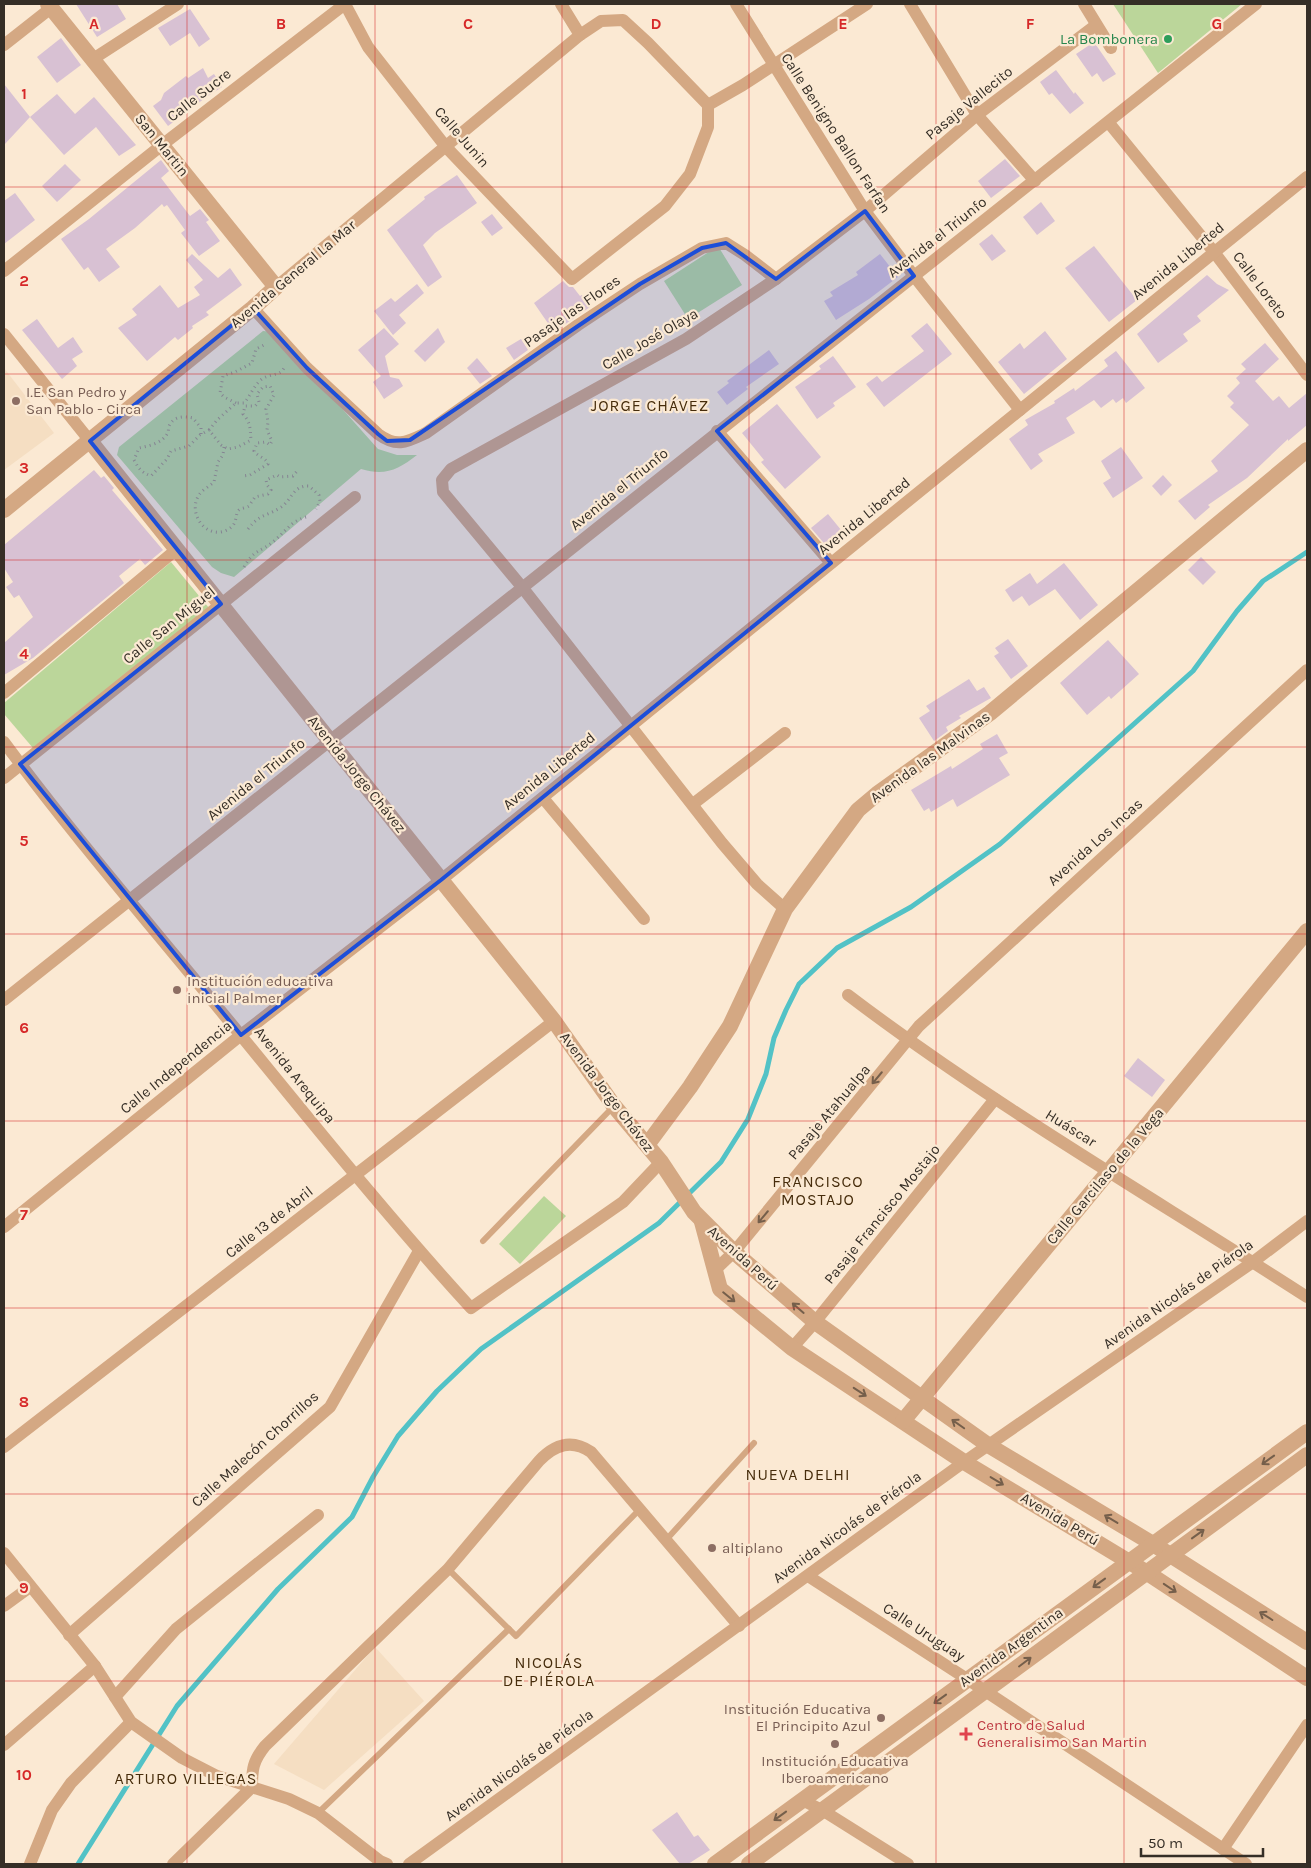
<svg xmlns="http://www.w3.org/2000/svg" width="1311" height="1868" font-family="Karla,sans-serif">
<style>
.built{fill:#f5dec2}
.green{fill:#bbd69a}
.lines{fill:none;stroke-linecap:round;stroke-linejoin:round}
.stream{stroke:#52c2c6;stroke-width:5}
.building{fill:#d8c1d3}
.path{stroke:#9f9282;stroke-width:3;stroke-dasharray:1 4;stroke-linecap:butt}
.service{stroke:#d4a883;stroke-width:6}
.minor{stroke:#d4a883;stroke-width:12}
.tertiary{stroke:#d4a883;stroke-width:16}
.oneway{stroke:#755f4b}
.marked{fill:#1d4ed8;fill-opacity:0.2;stroke:#1d4ed8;stroke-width:4;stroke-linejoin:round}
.grid{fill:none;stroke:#d62828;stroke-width:1;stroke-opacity:0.55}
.leisure-dot{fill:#2e9e5b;stroke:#fbe9d3;stroke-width:2}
.education-dot{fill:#8d6e63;stroke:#fbe9d3;stroke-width:2}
.health-dot{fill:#e0444e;stroke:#fbe9d3;stroke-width:2}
.labels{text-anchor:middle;stroke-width:4.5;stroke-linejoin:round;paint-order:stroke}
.leisure-label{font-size:15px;fill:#27864d;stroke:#fbe9d3;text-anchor:end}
.street-label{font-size:15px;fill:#352e26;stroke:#fbe9d3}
.education-label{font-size:15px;fill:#785e54;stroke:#fbe9d3;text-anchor:start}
.health-label{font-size:15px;fill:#be3a42;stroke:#fbe9d3;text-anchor:start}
.neighbourhood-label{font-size:16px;letter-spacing:1px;fill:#462c0b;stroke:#fbe9d3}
.grid-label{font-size:16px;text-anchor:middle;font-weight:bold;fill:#d62828;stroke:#fbe9d3;stroke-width:4.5;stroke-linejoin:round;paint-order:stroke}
</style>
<rect width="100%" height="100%" fill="#fbe9d3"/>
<g class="built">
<path d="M4,368L54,433L4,470Z"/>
<path d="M375,1647L424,1701L324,1790L274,1764Z"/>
</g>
<g class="green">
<path d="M1113,4H1242L1158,73Z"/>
<path d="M718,246L742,285L688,319L664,281Z"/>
<path d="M263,331L274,332L378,449L397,455H417C398,470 385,476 361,469L234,577L221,573L212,567L117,455L119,447Z"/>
<path d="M171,562L209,608L33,748L4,714V703Z"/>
<path d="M544,1196L566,1216L520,1264L499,1244Z"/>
</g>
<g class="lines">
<path class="stream" d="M78,1864L177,1706L278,1589L352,1517L373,1477L398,1436L437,1391L481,1349L659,1223L721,1162L748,1119L766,1074L774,1038L786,1010L799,984L837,948L911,907L1000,844L1193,671L1237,611L1263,581L1307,552"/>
</g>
<g class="building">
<path d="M76,4H117L126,19L97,37Z"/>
<path d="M190,9L210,39L199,47L190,33L170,46L158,28Z"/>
<path d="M61,38L81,65L57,83L37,57Z"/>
<path d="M1094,42L1116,74L1103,82L1097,73L1092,77L1076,54Z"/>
<path d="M203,68L208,78L214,74L222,87L205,98L168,126L153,106L161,100L164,93L186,76L188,78Z"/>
<path d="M1056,70L1074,94L1075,92L1084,103L1070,114L1052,93L1049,95L1040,82Z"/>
<path d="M4,84L30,117L4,145Z"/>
<path d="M57,94L75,114L94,97L136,145L119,156L96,127L64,155L30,117Z"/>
<path d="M1005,159L1020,176L991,198L978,181Z"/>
<path d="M161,160L169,171L161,178L190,216L200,209L209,220L206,222L220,241L199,256L181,233L185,230L167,205L164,207L162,204L135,228L106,249L120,267L99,282L88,267L84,270L61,239L89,219Z"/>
<path d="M65,164L81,180L57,202L42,186Z"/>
<path d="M457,175L477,203L435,233L423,245L442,277L428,287L387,230L425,199L424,197Z"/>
<path d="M15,193L35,220L4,244V201Z"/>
<path d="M1041,202L1055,221L1037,235L1023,217Z"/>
<path d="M492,214L503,228L492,236L481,222Z"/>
<path d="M992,234L1006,251L992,261L979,244Z"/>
<path d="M1094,246L1137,300L1109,322L1065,268Z"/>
<path d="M192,254L218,278L230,268L242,285L206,312L209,315L192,326L193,328L178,340L175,337L147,361L118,328L137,315L132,309L160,285L178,308L200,295L194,287L203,280L186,260Z"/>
<path d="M880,254L898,277L869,299L836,320L824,301L833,296L830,292L858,275L856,272Z"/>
<path d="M1207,275L1217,284L1229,290L1197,316L1201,321L1183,334L1188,341L1158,363L1137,334Z"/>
<path d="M563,281L569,287H573L580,296L582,295L590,307L554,332L534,303Z"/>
<path d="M417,284L424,293L399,315L406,323L393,335L374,311L391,298L395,302Z"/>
<path d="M37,319L58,348L73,337L83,352L72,359L77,366L62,379L22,330Z"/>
<path d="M927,323L952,354L884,407L866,384L877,376L882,382L924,351L911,336Z"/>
<path d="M384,328L399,344L385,356L390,377L399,379L403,386L384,399L373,382L381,376L358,350Z"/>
<path d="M438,328L445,342L425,362L414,351Z"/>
<path d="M1045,331L1067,359L1024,394L998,362L1020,343L1024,349Z"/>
<path d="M521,339L528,350L514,360L506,348Z"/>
<path d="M1265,343L1279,359L1255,381L1273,401L1279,396L1289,408L1307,393V425L1288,441V439L1247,478L1208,505L1210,507L1195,520L1178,501L1218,471L1211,461L1249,425L1230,407L1234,403L1227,396L1240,383L1236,378L1246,369L1241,364Z"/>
<path d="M769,350L779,364L746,387L748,389L727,405L717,392L729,383L727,381Z"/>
<path d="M1116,351L1145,388L1126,403L1123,398L1116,403L1113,399L1101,408L1094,400L1066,418L1075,433L1038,454L1043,461L1031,470L1009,439L1028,425L1025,420L1055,403L1054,401L1074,388L1075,391L1108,366L1104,360Z"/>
<path d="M833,356L856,387L833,403L835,406L817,419L795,387L821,369L819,366Z"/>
<path d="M477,358L492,376L480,384L467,368Z"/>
<path d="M777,404L821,457L785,489L761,462L764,460L742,433Z"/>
<path d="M1121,447L1143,478L1113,498L1103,483L1111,478L1101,461Z"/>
<path d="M94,470L101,478L104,476L114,488L112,490L163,550L145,565L140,559L119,576L124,583L33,658L4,675V643L33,617L19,595L14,598L6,587L13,582L4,568V545Z"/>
<path d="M1163,475L1172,485L1161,496L1152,486Z"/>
<path d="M828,514L846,536L829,549L811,528Z"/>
<path d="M1201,557L1216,572L1203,585L1188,570Z"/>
<path d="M1064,563L1098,605L1080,620L1055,589L1029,606L1022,596L1013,602L1005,590L1030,573L1037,584Z"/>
<path d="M1008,639L1028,666L1011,679L994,656L999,653L995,648Z"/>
<path d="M1108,640L1139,674L1111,699L1109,696L1087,715L1060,683Z"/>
<path d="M969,679L977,691L984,687L991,698L959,716L961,718L946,727L948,731L934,741L919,718L930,711L926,706Z"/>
<path d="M997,734L1008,753L999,758L1010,775L957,807L953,799L931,812L929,808L924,811L911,790L951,766L952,769L983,749L980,744Z"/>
<path d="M1138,1058L1165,1080L1152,1097L1124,1076Z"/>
<path d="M677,1812L694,1837L698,1835L710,1850L688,1864H680L652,1830Z"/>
</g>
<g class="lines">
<g class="path">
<path d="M236,403L224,397L220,393L223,376L235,372L252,363L256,349L266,344"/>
<path d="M209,430L217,420L236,403H244C251,395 254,385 262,379C270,373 282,377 285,365"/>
<path d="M201,434V428L193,418C183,416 174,416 169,426C168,429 169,432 167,434C162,443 149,446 139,448L134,460C139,469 141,472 151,476L167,459L171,451L189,446L200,435L209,430L221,445L228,449L238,447L251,440C250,429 251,423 243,414L245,406H255L259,402L257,394L263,387L270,386L274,395L266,409L268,422L267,430L272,441L270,445L266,442L257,443L254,451C258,457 265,457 268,464L250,475L243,476"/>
<path d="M224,447L223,455L218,462L214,482C210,486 202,490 199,495C187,513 206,540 227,530C239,524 234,515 239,510C241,508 246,508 249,506L255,497L268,494L271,490L267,485L266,480L277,475L280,477L293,476L298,470"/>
<path d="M248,529C260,514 264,517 278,509C292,502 292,485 309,486L319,495L320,501L316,509"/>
<path d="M244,567C255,548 260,553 274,541C285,532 291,521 306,517"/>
</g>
<g class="service">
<path d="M483,1241L613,1107"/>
<path d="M666,1540L754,1443"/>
<path d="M448,1569L516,1636L640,1509"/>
<path d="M318,1813L509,1629"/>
</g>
<g class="minor">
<path d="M561,4L580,35"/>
<path d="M736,4L865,211L914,276L1020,410"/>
<path d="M910,4L977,115L1035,181"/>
<path d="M1084,4L1111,48"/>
<path d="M4,45L51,8"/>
<path d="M93,59L178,4"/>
<path d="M708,105L743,85L867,4"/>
<path d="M1109,123L1214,252L1307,375"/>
<path d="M4,271L162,145L345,4"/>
<path d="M276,287L580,35L601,21L623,20L648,43L708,105V127L690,174L665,206L572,279L446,147L368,47L345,4"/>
<path d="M253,308L307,368L378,434C397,448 407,442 426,433L578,325L640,284L702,248L726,243L745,255L776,279"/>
<path d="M4,334L90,441"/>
<path d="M717,431L831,563"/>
<path d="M4,693L177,549"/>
<path d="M4,742C72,834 148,922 220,1010C303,1111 384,1213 471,1308L623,1202L661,1162"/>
<path d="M4,778L355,497"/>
<path d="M543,798L644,919"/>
<path d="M693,804L785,733"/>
<path d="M785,909L757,884L722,843L522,587L443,492L442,480L451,469L686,339L776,279L865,211L977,115L1096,25"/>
<path d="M848,995C994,1106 1154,1198 1307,1297"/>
<path d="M4,1000L1256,4"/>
<path d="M4,1227L241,1035L441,880L1307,177"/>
<path d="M715,1270L734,1252L919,1026L1307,670"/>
<path d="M792,1348L815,1322L995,1099"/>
<path d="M4,1447L554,1021"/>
<path d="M4,1553L95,1666L131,1722L182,1758L217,1776L289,1799L318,1813L380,1861L387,1864"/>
<path d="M808,1576L967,1679L1246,1864"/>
<path d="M4,1606L30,1587"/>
<path d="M69,1635L330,1407L419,1251"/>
<path d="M115,1697L176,1629L318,1515"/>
<path d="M4,1745L95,1666"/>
<path d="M802,1800L822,1810L908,1864"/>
<path d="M1223,1849L1307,1725"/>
<path d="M30,1864L52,1810L71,1783L131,1722"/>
<path d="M173,1864L252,1787C252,1769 253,1761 265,1746L448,1569L539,1461C555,1444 572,1439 591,1452L739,1626"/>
<path d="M409,1864L964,1462L1253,1262L1307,1221"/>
</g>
<g class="tertiary">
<path d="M90,441L554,1021L614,1106L661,1162L694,1212L734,1252L815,1322L988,1445L1153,1544L1307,1642"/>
<path d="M4,510L253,308L276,287L48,4"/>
<path d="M647,1145L690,1087L730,1026L785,909L858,810L877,794L990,713L1307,450"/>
<path d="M702,1222L720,1289L792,1348L964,1462L1146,1572L1307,1678"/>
<path d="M903,1421L1307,931"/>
<path d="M715,1864L1307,1432"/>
<path d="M749,1864L1307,1455"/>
</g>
</g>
<defs><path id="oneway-shaft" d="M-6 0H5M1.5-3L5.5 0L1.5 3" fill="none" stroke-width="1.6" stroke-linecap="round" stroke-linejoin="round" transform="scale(1.25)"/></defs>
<g class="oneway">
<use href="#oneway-shaft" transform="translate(877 1078) rotate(130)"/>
<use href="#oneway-shaft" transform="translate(763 1217) rotate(130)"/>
<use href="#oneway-shaft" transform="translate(729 1297) rotate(39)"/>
<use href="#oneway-shaft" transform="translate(798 1308) rotate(-139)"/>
<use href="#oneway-shaft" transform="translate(860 1392) rotate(33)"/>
<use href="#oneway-shaft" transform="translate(958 1424) rotate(-145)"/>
<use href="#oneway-shaft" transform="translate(1268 1460) rotate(144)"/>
<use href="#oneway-shaft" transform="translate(997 1481) rotate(31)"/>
<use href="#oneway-shaft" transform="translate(1111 1519) rotate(-149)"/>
<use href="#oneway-shaft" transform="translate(1198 1534) rotate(-36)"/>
<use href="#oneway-shaft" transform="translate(1099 1583) rotate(144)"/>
<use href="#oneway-shaft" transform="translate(1170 1588) rotate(34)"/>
<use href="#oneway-shaft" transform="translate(1266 1616) rotate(-148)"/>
<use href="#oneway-shaft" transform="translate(1025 1662) rotate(-37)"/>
<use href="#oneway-shaft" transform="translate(940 1699) rotate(144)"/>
<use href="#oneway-shaft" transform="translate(780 1816) rotate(144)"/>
</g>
<path class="marked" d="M865,211L914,276L717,431L831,563L441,880L241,1035L20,764L221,604L90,441L253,308L307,368L378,434L387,441L410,440L640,284L702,248L726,243L776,279Z"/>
<path class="grid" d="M187,4V1864M375,4V1864M562,4V1864M749,4V1864M936,4V1864M1124,4V1864M4,187H1307M4,374H1307M4,560H1307M4,747H1307M4,934H1307M4,1121H1307M4,1308H1307M4,1494H1307M4,1681H1307"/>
<circle class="leisure-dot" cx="1168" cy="39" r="5"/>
<g class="education-dot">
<circle cx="16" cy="401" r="5"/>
<circle cx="177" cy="990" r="5"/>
<circle cx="712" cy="1548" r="5"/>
<circle cx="881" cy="1718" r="5"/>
<circle cx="835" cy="1744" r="5"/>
</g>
<path class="health-dot" d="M963.5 1726.5h5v5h5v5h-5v5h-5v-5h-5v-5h5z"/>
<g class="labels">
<g class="leisure-label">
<text x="1158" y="44">La Bombonera</text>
</g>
<g class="street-label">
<text transform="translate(199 95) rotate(-38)" y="5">Calle Sucre</text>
<text transform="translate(969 103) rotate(-39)" y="5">Pasaje Vallecito</text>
<text transform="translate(836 133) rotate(57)" y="5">Calle Benigno Ballon Farfan</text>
<text transform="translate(462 137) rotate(49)" y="5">Calle Junin</text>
<text transform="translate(162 145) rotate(51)" y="5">San Martin</text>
<text transform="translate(937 237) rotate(-38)" y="5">Avenida el Triunfo</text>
<text transform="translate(1178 261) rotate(-39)" y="5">Avenida Liberted</text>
<text transform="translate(293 274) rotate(-40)" y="5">Avenida General La Mar</text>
<text transform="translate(1260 285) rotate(53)" y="5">Calle Loreto</text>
<text transform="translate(572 311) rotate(-35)" y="5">Pasaje las Flores</text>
<text transform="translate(650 339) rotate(-30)" y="5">Calle José Olaya</text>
<text transform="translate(619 489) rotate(-39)" y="5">Avenida el Triunfo</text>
<text transform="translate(864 516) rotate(-39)" y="5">Avenida Liberted</text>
<text transform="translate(169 625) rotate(-39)" y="5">Calle San Miguel</text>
<text transform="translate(930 757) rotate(-36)" y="5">Avenida las Malvinas</text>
<text transform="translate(549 771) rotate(-39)" y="5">Avenida Liberted</text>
<text transform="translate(357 774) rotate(51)" y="5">Avenida Jorge Chávez</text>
<text transform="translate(256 779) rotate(-39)" y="5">Avenida el Triunfo</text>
<text transform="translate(1095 842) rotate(-42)" y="5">Avenida Los Incas</text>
<text transform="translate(176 1067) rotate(-39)" y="5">Calle Independencia</text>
<text transform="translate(295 1075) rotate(51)" y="5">Avenida Arequipa</text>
<text transform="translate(607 1092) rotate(53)" y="5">Avenida Jorge Chávez</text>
<text transform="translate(829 1112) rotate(-50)" y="5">Pasaje Atahualpa</text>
<text transform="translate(1071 1128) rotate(32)" y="5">Huáscar</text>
<text transform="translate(1105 1176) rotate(-50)" y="5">Calle Garcilaso de la Vega</text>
<text transform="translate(882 1214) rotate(-51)" y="5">Pasaje Francisco Mostajo</text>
<text transform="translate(269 1222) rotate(-38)" y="5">Calle 13 de Abril</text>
<text transform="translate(743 1258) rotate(42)" y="5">Avenida Perú</text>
<text transform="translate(1178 1294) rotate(-35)" y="5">Avenida Nicolás de Piérola</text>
<text transform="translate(255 1449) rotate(-42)" y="5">Calle Malecón Chorrillos</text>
<text transform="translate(1060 1519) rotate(31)" y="5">Avenida Perú</text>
<text transform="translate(847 1527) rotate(-36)" y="5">Avenida Nicolás de Piérola</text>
<text transform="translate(924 1632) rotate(33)" y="5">Calle Uruguay</text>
<text transform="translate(1011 1647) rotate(-36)" y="5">Avenida Argentina</text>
<text transform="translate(519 1765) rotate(-36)" y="5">Avenida Nicolás de Piérola</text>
</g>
<g class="education-label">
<text x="26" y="397">I.E. San Pedro y<tspan x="26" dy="17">San Pablo - Circa</tspan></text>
<text x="187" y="986">Institución educativa<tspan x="187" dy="17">inicial Palmer</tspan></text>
<text x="722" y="1553">altiplano</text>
<text x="871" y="1714" text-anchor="end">Institución Educativa<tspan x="871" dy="17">El Principito Azul</tspan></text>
<text x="835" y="1766" text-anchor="middle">Institución Educativa<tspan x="835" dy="17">Iberoamericano</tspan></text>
</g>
<g class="health-label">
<text x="977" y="1730">Centro de Salud<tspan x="977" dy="17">Generalisimo San Martin</tspan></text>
</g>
<g class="neighbourhood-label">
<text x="650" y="411">JORGE CHÁVEZ</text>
<text x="818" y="1187">FRANCISCO<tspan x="818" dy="18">MOSTAJO</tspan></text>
<text x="798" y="1480">NUEVA DELHI</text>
<text x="549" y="1668">NICOLÁS<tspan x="549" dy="18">DE PIÉROLA</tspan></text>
<text x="186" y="1784">ARTURO VILLEGAS</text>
</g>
</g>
<g class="grid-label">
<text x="94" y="29">A</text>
<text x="281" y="29">B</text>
<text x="468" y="29">C</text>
<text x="656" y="29">D</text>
<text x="843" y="29">E</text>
<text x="1030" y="29">F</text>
<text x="1217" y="29">G</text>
<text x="24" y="99">1</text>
<text x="24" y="286">2</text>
<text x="24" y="473">3</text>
<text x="24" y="659">4</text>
<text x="24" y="846">5</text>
<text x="24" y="1033">6</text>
<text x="24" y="1220">7</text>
<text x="24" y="1407">8</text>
<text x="24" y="1593">9</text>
<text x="24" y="1780">10</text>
</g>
<rect width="1311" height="1868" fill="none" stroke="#352e26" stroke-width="10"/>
<path d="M1141 1848v8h122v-8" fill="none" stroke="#352e26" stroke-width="2.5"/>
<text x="1148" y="1848" font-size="15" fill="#352e26" stroke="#fbe9d3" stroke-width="4" paint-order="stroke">50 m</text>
</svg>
